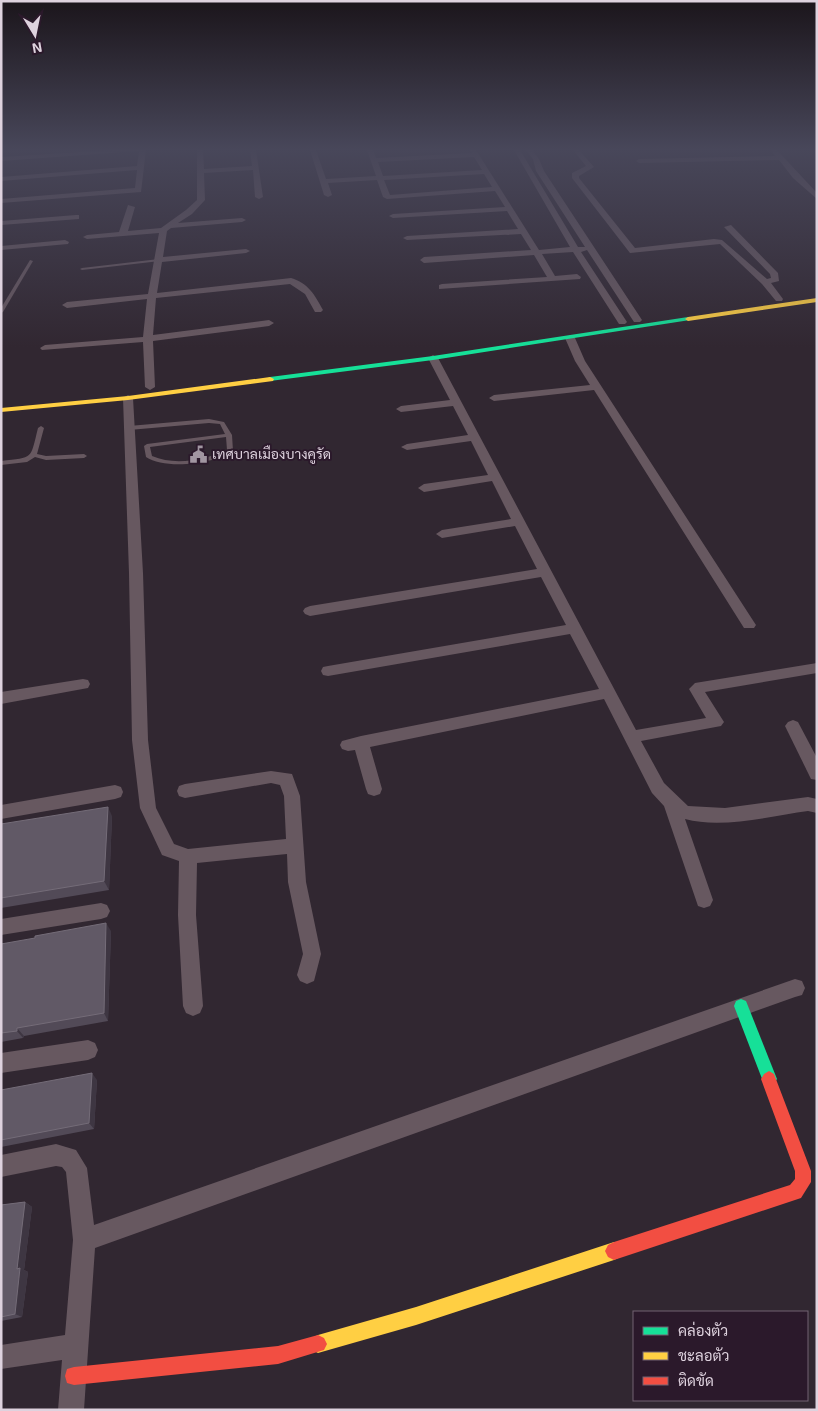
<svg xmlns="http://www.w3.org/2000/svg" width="818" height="1411" font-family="'Exo 2',Sarabun,sans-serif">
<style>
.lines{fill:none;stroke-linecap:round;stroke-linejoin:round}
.lane{fill:#675860;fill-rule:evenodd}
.street{fill:#675860;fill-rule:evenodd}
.fast{fill:#16e098;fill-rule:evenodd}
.slow{fill:#ffcf43;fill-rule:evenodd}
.jam{fill:#f24e42;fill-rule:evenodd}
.wall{fill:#524a57}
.shaded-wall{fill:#3e3642}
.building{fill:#615966;stroke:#746c78}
.labels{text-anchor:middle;stroke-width:4;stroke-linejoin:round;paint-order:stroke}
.far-poi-label{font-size:14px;fill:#ded2de;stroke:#2b192b;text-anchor:start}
</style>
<rect width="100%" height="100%" fill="#312731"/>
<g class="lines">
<g class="lane">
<path d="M159,259H160V261L82,270L80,269L82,268Z"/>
<path d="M30,260L33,261L3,312L1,313V308Z"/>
<path d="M209,419L224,422L232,435L233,451C215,464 165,470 146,457L144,446L147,444L225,434L220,424L209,423L129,430L126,428L129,426ZM226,437L227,450C205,460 175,466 152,456L150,447Z"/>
<path d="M41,426L44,428L37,454L46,456L84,454L87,456L84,458L46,460L35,457L27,462L1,465V461C34,457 30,460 38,428Z"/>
</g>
<g class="street">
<path d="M113,150H146L141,192L1,203V199L135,188L137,170L1,181V177L137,166L139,151L1,161V157Z"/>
<path d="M197,150H203L204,169L252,166L250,150H256L263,197L259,199L255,197L253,170L204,173L205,200L192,214L178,223L242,218L246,220L242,222L171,228L167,231L163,257L246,249L250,251L246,253L162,262L157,293L291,278C308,283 315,295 323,310L321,312H315L305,294L290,284L156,298L153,335L269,320L274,323L269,326L153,341L155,387L150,390L145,387L143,342L42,350L40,348L45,345L143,337L147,299L67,308L62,305L67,302L148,294L159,233L87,239L83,237L87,235L119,232L128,205L135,207L128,231L161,228L186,210L197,200Z"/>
<path d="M310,150H316L326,179L376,176L367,150H373L376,158L472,153L470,150H476L539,250L570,247L514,150H520L578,247H585L536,171L533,159L526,150H532L539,159L544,171L642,320L640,322H634L587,250L581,252L627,322L625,324H619L573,252L542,254L555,276L577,274L581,277L580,279L439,289V285L442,284L547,277L534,255L424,263L420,260L424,257L531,250L521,234L407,240L403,238L407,236L518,229L507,211L393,218L389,216L393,214L505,207L495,191L387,199L383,197L377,180L328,183L332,195L328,197L324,195ZM474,157L482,170L383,176L378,162ZM484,174L492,187L390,195L384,180Z"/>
<path d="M573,150H579L594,167L579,176V178L635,248L714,239L722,240L767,279L771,278L770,274L724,227L731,225L778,273L779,281L771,283L783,299L782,301H776L762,284L720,244L630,253L572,178V173L586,166Z"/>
<path d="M771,150H777L817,193V199L793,178L779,160L639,163L636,161L639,159L775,156Z"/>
<path d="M76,215H79V219L1,225V221Z"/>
<path d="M65,240L69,242L68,244L1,250V246Z"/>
<path d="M570,335L575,338L585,361L754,622L756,625L754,628H744L594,390L494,401L489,398L494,395L590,385L575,361L565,338Z"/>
<path d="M433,355L438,358L636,730L706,718L689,689L695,683L817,663V673L705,692L724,722L721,726L641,741L664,783L688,806L725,808L808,797L817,799V813L808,811C771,816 722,829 685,819L713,900L710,906L704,908L698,906L664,806L652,793L604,699L370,747L382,789L380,794L374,796L368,794L366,789L355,750L348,751L342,749L340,745L342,741L361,736L599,689L570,634L328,676L323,675L321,671L323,667L328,666L566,625L541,577L310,616L305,614L303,611L305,608L310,606L537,569L515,526L442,538L436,534L442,530L511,519L492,481L424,492L418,488L424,484L488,475L471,441L407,450L401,447L407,444L468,435L453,406L401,412L396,409L401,406L450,400L428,358Z"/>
<path d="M128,395L133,398L143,573L148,740L156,808L174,844L188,849L286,839L284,796L280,785L271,783L185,798L179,796L177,791L179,786L185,784L271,771L292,774L300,796L306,882L321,954L314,981L307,984L300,981L297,975L303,954L288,882L287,854L197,863L196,915L203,1006L200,1013L193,1016L186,1013L183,1006L178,915L179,861L162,855L140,808L132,740L129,573L123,398Z"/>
<path d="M83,679L88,680L90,684L88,688L1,704V692Z"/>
<path d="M793,720L798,722L817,758V780L811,779L785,726L788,722Z"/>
<path d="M115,785L121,787L123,792L121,797L115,799L1,819V805Z"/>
<path d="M101,903L107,905L110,911L107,917L101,919L1,935V919Z"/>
<path d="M795,979L802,981L805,988L802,995L795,997L95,1248L84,1410H58L62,1360L1,1369V1345L65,1335L73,1240L66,1172L62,1167L56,1166L1,1177V1155L56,1144L76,1150L87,1168L94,1225Z"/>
<path d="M88,1040L95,1043L98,1050L95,1057L88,1060L1,1073V1053Z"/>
</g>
<g class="fast">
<path d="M688,317L691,319L690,320L433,360L270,381L266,379L270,377L433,356Z"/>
<path d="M741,999L746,1001L777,1079L774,1084L769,1087L764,1084L734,1006L736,1001Z"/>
</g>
<g class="slow">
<path d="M817,298V302L688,321L685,319L688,317Z"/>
<path d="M270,377L274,379L273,381L128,400L1,412V408L128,396Z"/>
<path d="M614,1242L620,1245L623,1251L620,1257L614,1260L416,1325L318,1353L312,1350L309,1344L312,1338L318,1335L416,1307Z"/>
</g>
<g class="jam">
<path d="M769,1071L774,1074L811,1171V1182L801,1198L614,1260L608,1257L605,1251L608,1245L614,1242L790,1185L795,1179V1171L761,1079L764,1074Z"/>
<path d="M318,1335L324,1338L327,1344L324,1350L278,1364L74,1385L67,1383L65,1376L67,1369L74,1367L278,1346Z"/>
</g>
</g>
<g class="wall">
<path d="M112,816L109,890L1,908V824Z"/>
<path d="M111,931L108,1021L24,1036L23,1038L1,1042V944Z"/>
<path d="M97,1080L94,1129L1,1147V1090Z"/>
<path d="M25,1202L32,1207L24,1270L28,1272L22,1317L1,1321V1205Z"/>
</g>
<g class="shaded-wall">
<path d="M108,807L112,816L109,890L104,881Z"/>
<path d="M106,923L111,931L108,1021L104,1013Z"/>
<path d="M17,1028L24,1036L23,1038L17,1031Z"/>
<path d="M92,1073L97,1080L94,1129L89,1123Z"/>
<path d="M25,1202L32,1207L24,1270L28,1272L22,1317L15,1314L17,1269Z"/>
</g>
<g class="building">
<path d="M108,807L104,881L1,898V824Z"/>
<path d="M106,923L104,1013L17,1028V1031L1,1033V944L35,938V936Z"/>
<path d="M92,1073L89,1123L1,1140V1090Z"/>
<path d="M25,1202L17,1269L20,1268L15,1314L1,1317V1205Z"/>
</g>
<linearGradient id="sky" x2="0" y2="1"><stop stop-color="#1b151b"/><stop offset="0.43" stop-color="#48475a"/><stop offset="1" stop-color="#48475a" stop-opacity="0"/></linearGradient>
<rect width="818" height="347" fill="url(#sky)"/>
<defs>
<symbol id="civic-bare" viewBox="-9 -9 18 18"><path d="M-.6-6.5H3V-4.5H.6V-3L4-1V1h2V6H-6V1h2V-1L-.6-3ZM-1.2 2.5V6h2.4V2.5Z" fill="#a196a1" stroke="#2b192b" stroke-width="2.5" paint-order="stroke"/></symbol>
</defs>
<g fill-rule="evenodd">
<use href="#civic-bare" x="186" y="442" width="25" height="25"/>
</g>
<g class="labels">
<g class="far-poi-label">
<text x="212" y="459">เทศบาลเมืองบางคูรัด</text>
</g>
</g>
<rect width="818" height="1411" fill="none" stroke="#ded2de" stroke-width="5"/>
<rect x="633" y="1311" width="175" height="90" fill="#2b192b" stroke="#736373"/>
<rect x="643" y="1327" width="25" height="8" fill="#16e098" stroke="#736373"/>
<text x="678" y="1336" font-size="15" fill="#ded2de">คล่องตัว</text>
<rect x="643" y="1352" width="25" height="8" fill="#ffcf43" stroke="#736373"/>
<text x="678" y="1361" font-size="15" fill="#ded2de">ชะลอตัว</text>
<rect x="643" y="1377" width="25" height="8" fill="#f24e42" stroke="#736373"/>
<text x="678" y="1386" font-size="15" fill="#ded2de">ติดขัด</text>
<g transform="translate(35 35) rotate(170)" stroke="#2b192b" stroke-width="4" paint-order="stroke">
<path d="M0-4L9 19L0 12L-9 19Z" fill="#ded2de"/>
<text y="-8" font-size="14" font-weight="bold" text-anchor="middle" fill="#ded2de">N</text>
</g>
</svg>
